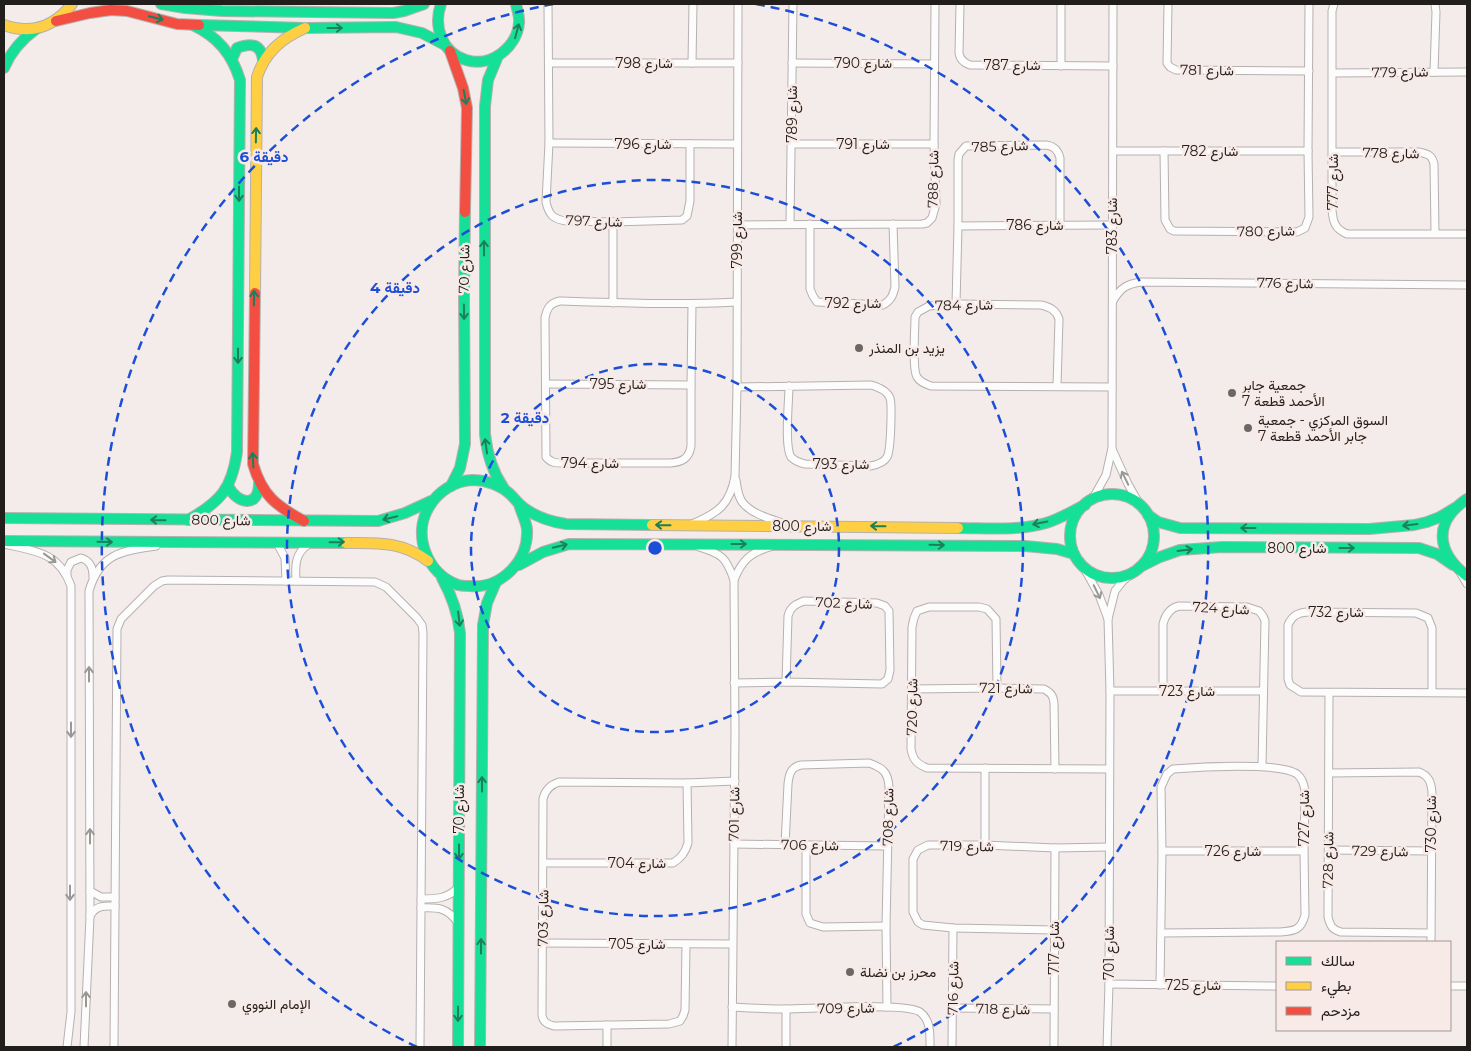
<svg xmlns="http://www.w3.org/2000/svg" width="1471" height="1051" font-family="Montserrat,Vazirmatn,sans-serif">
<style>
.lines{fill:none;stroke-linecap:round;stroke-linejoin:round}
.street-casing{stroke:#b6b0ae;stroke-width:9}
.fast-casing{stroke:#b6b0ae;stroke-width:12}
.slow-casing{stroke:#b6b0ae;stroke-width:12}
.jam-casing{stroke:#b6b0ae;stroke-width:12}
.street{stroke:#fdfcfc;stroke-width:7}
.fast{stroke:#16e098;stroke-width:10}
.slow{stroke:#ffcf43;stroke-width:10}
.jam{stroke:#f24e42;stroke-width:10}
.oneway{stroke:#1c7f5a}
.oneway2{stroke:#9a9897}
.ring{fill:none;stroke:#1d4ed8;stroke-width:2.5;stroke-dasharray:9 6}
.poi-dot{fill:#6c6664;stroke:#f8eae6;stroke-width:2}
.labels{text-anchor:middle;stroke-width:5;stroke-linejoin:round;paint-order:stroke}
.street-label{font-size:14px;fill:#221e1c;stroke:#f8eae6}
.poi-label{font-size:14px;fill:#221e1c;stroke:#f8eae6;text-anchor:start}
.centre{fill:#1d4ed8;stroke:#f8eae6;stroke-width:2.5}
.ring-label{font-size:15px;text-anchor:middle;font-weight:bold;fill:#1d4ed8;stroke:#f8eae6;stroke-width:5;stroke-linejoin:round;paint-order:stroke}
</style>
<rect width="100%" height="100%" fill="#f4ecea"/>
<g class="lines">
<defs>
<g id="street">
<path d="M548,4L549,143L546,202C549,215 553,219 566,221L613,222L682,220L687,216L690,201V144"/>
<path d="M960,4L959,53C960,60 964,63 970,65L1113,66"/>
<path d="M1168,4L1167,63L1170,67L1176,70L1309,71"/>
<path d="M1334,4L1332,11V210C1333,222 1335,229 1347,234H1467"/>
<path d="M549,63H738"/>
<path d="M692,63L693,4"/>
<path d="M792,63L934,64"/>
<path d="M1061,66V4"/>
<path d="M1434,72L1436,12L1435,4"/>
<path d="M1333,73L1467,72"/>
<path d="M549,143L737,144"/>
<path d="M792,144H934"/>
<path d="M1113,151H1308"/>
<path d="M1164,151L1165,220L1170,229L1174,231L1297,232L1305,228L1309,217L1308,151L1309,4"/>
<path d="M1333,152H1419C1428,154 1432,155 1434,164L1435,233"/>
<path d="M613,222V303"/>
<path d="M790,224L793,4"/>
<path d="M810,224V289L813,296L817,302L883,305C891,300 893,296 895,287L893,224"/>
<path d="M737,225L922,224L927,223L932,218L936,204L934,144L935,4"/>
<path d="M958,226L1112,225"/>
<path d="M1113,301C1120,288 1127,284 1141,282L1467,285"/>
<path d="M692,304L691,385V446C689,459 682,462 670,463H563C556,463 551,463 546,457L545,318C547,308 550,303 560,301C619,303 677,305 737,302"/>
<path d="M956,304L958,226V160L959,154L966,146L1046,145C1054,146 1058,150 1060,158V225"/>
<path d="M546,384L691,385"/>
<path d="M1057,386L1059,319C1056,310 1050,307 1041,305L956,304L929,306L918,312L915,317C915,329 912,369 917,377C920,382 925,384 931,386L1112,387"/>
<path d="M737,387L871,385C878,387 887,390 890,398C892,404 891,451 887,457C884,463 876,465 870,466L805,464C800,463 795,461 791,457C784,446 789,401 789,386"/>
<path d="M1112,449L1128,484L1141,507"/>
<path d="M736,480C737,488 738,497 743,503C753,515 772,519 785,524"/>
<path d="M1092,500L1106,475L1112,448L1113,4"/>
<path d="M692,524C718,513 730,505 735,476L737,387L738,4"/>
<path d="M277,543L285,558L286,581"/>
<path d="M4,544C35,551 59,552 71,586V1012L67,1047"/>
<path d="M699,547C722,554 726,557 734,580L735,734L732,1047"/>
<path d="M1083,566L1099,595L1108,619"/>
<path d="M1461,574L1467,584"/>
<path d="M67,576V570L71,562L81,558C91,561 93,568 93,577"/>
<path d="M734,580C742,560 750,553 770,547"/>
<path d="M296,581C295,565 295,553 309,544"/>
<path d="M734,683L786,682L882,684L888,679L890,670L889,611L885,606L877,603L804,601C796,604 790,607 788,616L786,682"/>
<path d="M997,688L996,619L987,609L979,607H929L917,611L914,618L912,627L911,749C913,760 917,764 927,768L1109,769"/>
<path d="M912,689L997,688L1044,689C1051,693 1053,695 1054,703L1055,769"/>
<path d="M1163,690V624C1165,616 1170,608 1179,606L1247,607L1259,611L1263,616L1265,621L1262,766"/>
<path d="M1110,691H1263"/>
<path d="M1329,693L1328,917C1330,925 1332,930 1341,932L1431,933"/>
<path d="M1432,693V628L1428,618L1416,613L1307,612C1297,613 1292,616 1288,625V679L1290,685L1301,692L1467,693"/>
<path d="M1329,773L1419,772C1429,776 1431,782 1432,792L1431,942"/>
<path d="M734,844L887,846"/>
<path d="M785,845L788,784C789,774 791,767 801,765L869,763C883,768 888,772 889,787L886,926L887,1007"/>
<path d="M806,845V914L810,923L823,927L886,926"/>
<path d="M985,845V768"/>
<path d="M1329,850L1431,851"/>
<path d="M1162,851H1304"/>
<path d="M544,863H673C681,858 685,853 688,843L687,783"/>
<path d="M90,891L101,897H115"/>
<path d="M421,899C436,899 447,899 459,887"/>
<path d="M421,908C438,907 448,908 458,923"/>
<path d="M90,916C96,905 104,906 115,906"/>
<path d="M1054,930L953,928L923,925L918,922L913,912V859L918,850L928,845H985L1055,848L1109,847"/>
<path d="M542,943L732,944"/>
<path d="M686,945L685,1010L683,1016L680,1021L669,1024L554,1026C547,1024 543,1022 542,1015L543,799C545,790 550,785 559,782L687,783L735,781"/>
<path d="M1109,984L1277,986"/>
<path d="M1160,985L1162,851L1161,787L1167,774L1173,769C1197,767 1280,762 1297,774C1302,778 1304,784 1305,791L1304,851L1305,915C1301,930 1295,931 1280,932L1161,933"/>
<path d="M1450,986H1467"/>
<path d="M732,1007C750,1008 768,1009 786,1009C809,1009 906,1002 920,1012C931,1020 930,1035 930,1047"/>
<path d="M953,1008L1054,1009"/>
<path d="M786,1009V1047"/>
<path d="M84,1047L90,917L89,591C100,553 122,551 156,546"/>
<path d="M114,1047L117,629L121,619L154,586L162,581L168,580L375,582L386,587L417,618L422,625L423,633L420,1047"/>
<path d="M607,1047V1025"/>
<path d="M952,1047L953,928"/>
<path d="M1054,1047L1055,848"/>
<path d="M1107,1047L1109,984L1110,691L1108,619L1115,591L1122,582L1132,573"/>
</g>
<g id="fast">
<path d="M161,4L185,8L222,11L393,13L404,11L424,4"/>
<path d="M441,4C433,26 442,53 466,60C491,68 517,47 519,23C520,17 517,10 516,4"/>
<path d="M199,25L305,28L396,27L422,33L445,45"/>
<path d="M498,56L488,80L485,106V434C487,453 492,471 503,487"/>
<path d="M232,59L237,48C250,43 261,43 263,60"/>
<path d="M4,68C11,51 21,40 36,29"/>
<path d="M228,486C237,504 259,509 259,483"/>
<path d="M451,486L460,468L465,444L464,296L465,212"/>
<circle cx="1112" cy="536" r="42"/>
<path d="M1467,499C1433,522 1436,552 1467,576"/>
<path d="M519,504C521,512 526,521 527,529C529,561 501,589 470,586C466,586 462,586 458,585C427,574 412,535 429,507C438,491 455,481 472,480C486,480 501,485 511,495C516,500 520,506 527,510C539,518 552,522 566,524L652,525"/>
<path d="M1148,515L1158,522L1180,528L1369,529L1414,525L1427,522L1440,517L1455,508"/>
<path d="M4,518L378,521L405,513L431,501"/>
<path d="M188,520C220,502 232,489 237,452L240,80C232,54 218,37 193,25"/>
<path d="M958,528C986,528 1019,531 1046,523C1060,519 1072,511 1085,505"/>
<path d="M4,541L346,543"/>
<path d="M519,565L543,552L569,544L1025,546L1057,549L1074,554"/>
<path d="M1140,567L1160,557L1180,550L1222,547L1419,548L1437,554L1453,565"/>
<path d="M442,578C452,596 458,613 460,633L458,1047"/>
<path d="M480,1047L483,625L487,603L496,582"/>
</g>
<g id="slow">
<path d="M4,25C32,35 54,27 72,4"/>
<path d="M255,293L257,77C265,52 282,38 305,28"/>
<path d="M652,525L958,528"/>
<path d="M346,543C378,543 402,541 428,561"/>
</g>
<g id="jam">
<path d="M56,21L90,13L111,10L127,11L177,24L199,25"/>
<path d="M450,51L463,88L467,108L465,212"/>
<path d="M255,293L253,464C262,495 276,506 304,521"/>
</g>
</defs>
<use href="#street" class="street-casing"/>
<use href="#fast" class="fast-casing"/>
<use href="#slow" class="slow-casing"/>
<use href="#jam" class="jam-casing"/>
<use href="#street" class="street"/>
<use href="#fast" class="fast"/>
<use href="#slow" class="slow"/>
<use href="#jam" class="jam"/>
</g>
<defs><path id="oneway-shaft" d="M-6 0H5M1.5-3L5.5 0L1.5 3" fill="none" stroke-width="1.6" stroke-linecap="round" stroke-linejoin="round" transform="scale(1.25)"/></defs>
<g class="oneway">
<use href="#oneway-shaft" transform="translate(156 18) rotate(14)"/>
<use href="#oneway-shaft" transform="translate(335 28)"/>
<use href="#oneway-shaft" transform="translate(517 31) rotate(-75)"/>
<use href="#oneway-shaft" transform="translate(465 97) rotate(79)"/>
<use href="#oneway-shaft" transform="translate(256 135) rotate(-89)"/>
<use href="#oneway-shaft" transform="translate(239 194) rotate(90)"/>
<use href="#oneway-shaft" transform="translate(484 248) rotate(-90)"/>
<use href="#oneway-shaft" transform="translate(254 298) rotate(-89)"/>
<use href="#oneway-shaft" transform="translate(464 312) rotate(89)"/>
<use href="#oneway-shaft" transform="translate(238 356) rotate(90)"/>
<use href="#oneway-shaft" transform="translate(486 446) rotate(-98)"/>
<use href="#oneway-shaft" transform="translate(253 460) rotate(-93)"/>
<use href="#oneway-shaft" transform="translate(390 518) rotate(167)"/>
<use href="#oneway-shaft" transform="translate(158 520) rotate(-179)"/>
<use href="#oneway-shaft" transform="translate(1040 523) rotate(169)"/>
<use href="#oneway-shaft" transform="translate(663 525) rotate(-179)"/>
<use href="#oneway-shaft" transform="translate(1410 525) rotate(173)"/>
<use href="#oneway-shaft" transform="translate(878 526) rotate(-179)"/>
<use href="#oneway-shaft" transform="translate(1248 528) rotate(-180)"/>
<use href="#oneway-shaft" transform="translate(105 542) rotate(1)"/>
<use href="#oneway-shaft" transform="translate(337 542) rotate(-1)"/>
<use href="#oneway-shaft" transform="translate(739 544)"/>
<use href="#oneway-shaft" transform="translate(937 545) rotate(1)"/>
<use href="#oneway-shaft" transform="translate(560 546) rotate(-13)"/>
<use href="#oneway-shaft" transform="translate(1347 548)"/>
<use href="#oneway-shaft" transform="translate(1185 550) rotate(-7)"/>
<use href="#oneway-shaft" transform="translate(459 619) rotate(83)"/>
<use href="#oneway-shaft" transform="translate(482 784) rotate(-90)"/>
<use href="#oneway-shaft" transform="translate(459 852) rotate(90)"/>
<use href="#oneway-shaft" transform="translate(481 946) rotate(-90)"/>
<use href="#oneway-shaft" transform="translate(458 1014) rotate(90)"/>
</g>
<g class="oneway2">
<use href="#oneway-shaft" transform="translate(1125 478) rotate(-116)"/>
<use href="#oneway-shaft" transform="translate(50 558) rotate(36)"/>
<use href="#oneway-shaft" transform="translate(1097 592) rotate(64)"/>
<use href="#oneway-shaft" transform="translate(89 674) rotate(-90)"/>
<use href="#oneway-shaft" transform="translate(71 730) rotate(90)"/>
<use href="#oneway-shaft" transform="translate(90 836) rotate(-90)"/>
<use href="#oneway-shaft" transform="translate(70 893) rotate(90)"/>
<use href="#oneway-shaft" transform="translate(86 999) rotate(-90)"/>
</g>
<g class="ring">
<circle cx="655" cy="548" r="184"/>
<circle cx="655" cy="548" r="368"/>
<path d="M417 1047A553 553 0 0 1 554 4M756 4A553 553 0 0 1 893 1047"/>
</g>
<g class="poi-dot">
<circle cx="859" cy="348" r="5"/>
<circle cx="1232" cy="393" r="5"/>
<circle cx="1248" cy="428" r="5"/>
<circle cx="850" cy="972" r="5"/>
<circle cx="232" cy="1004" r="5"/>
</g>
<g class="labels">
<g class="street-label">
<text x="644" y="68">شارع 798</text>
<text x="863" y="68">شارع 790</text>
<text x="1012" y="70">شارع 787</text>
<text transform="translate(1207 70) rotate(1)" y="5">شارع 781</text>
<text transform="translate(1400 72) rotate(-1)" y="5">شارع 779</text>
<text transform="translate(792 114) rotate(-90)" y="5">شارع 789</text>
<text x="643" y="149">شارع 796</text>
<text x="863" y="149">شارع 791</text>
<text transform="translate(1000 146) rotate(-2)" y="5">شارع 785</text>
<text x="1210" y="156">شارع 782</text>
<text transform="translate(1391 153) rotate(1)" y="5">شارع 778</text>
<text transform="translate(933 179) rotate(-89)" y="5">شارع 788</text>
<text transform="translate(1333 182) rotate(-90)" y="5">شارع 777</text>
<text transform="translate(594 221) rotate(2)" y="5">شارع 797</text>
<text x="1035" y="230">شارع 786</text>
<text transform="translate(1112 226) rotate(-90)" y="5">شارع 783</text>
<text transform="translate(1266 231) rotate(-1)" y="5">شارع 780</text>
<text transform="translate(737 240) rotate(-90)" y="5">شارع 799</text>
<text transform="translate(464 269) rotate(-89)" y="5">شارع 70</text>
<text transform="translate(1285 283) rotate(1)" y="5">شارع 776</text>
<text x="853" y="308">شارع 792</text>
<text transform="translate(964 305) rotate(-1)" y="5">شارع 784</text>
<text x="618" y="389">شارع 795</text>
<text x="590" y="468">شارع 794</text>
<text x="841" y="469">شارع 793</text>
<text transform="translate(221 520) rotate(1)" y="5">شارع 800</text>
<text x="802" y="531">شارع 800</text>
<text x="1297" y="553">شارع 800</text>
<text transform="translate(844 603) rotate(2)" y="5">شارع 702</text>
<text transform="translate(1221 608) rotate(3)" y="5">شارع 724</text>
<text x="1336" y="617">شارع 732</text>
<text transform="translate(1006 688) rotate(1)" y="5">شارع 721</text>
<text x="1187" y="696">شارع 723</text>
<text transform="translate(912 707) rotate(-89)" y="5">شارع 720</text>
<text transform="translate(459 809) rotate(-90)" y="5">شارع 70</text>
<text transform="translate(734 814) rotate(-89)" y="5">شارع 701</text>
<text transform="translate(888 817) rotate(-89)" y="5">شارع 708</text>
<text transform="translate(1304 818) rotate(-90)" y="5">شارع 727</text>
<text transform="translate(1431 824) rotate(-90)" y="5">شارع 730</text>
<text transform="translate(810 845) rotate(1)" y="5">شارع 706</text>
<text transform="translate(967 846) rotate(1)" y="5">شارع 719</text>
<text x="1233" y="856">شارع 726</text>
<text transform="translate(1380 851) rotate(1)" y="5">شارع 729</text>
<text transform="translate(1328 860) rotate(-89)" y="5">شارع 728</text>
<text x="637" y="868">شارع 704</text>
<text transform="translate(543 918) rotate(-89)" y="5">شارع 703</text>
<text x="637" y="949">شارع 705</text>
<text transform="translate(1054 948) rotate(-90)" y="5">شارع 717</text>
<text transform="translate(1109 953) rotate(-90)" y="5">شارع 701</text>
<text x="1193" y="990">شارع 725</text>
<text transform="translate(953 988) rotate(-89)" y="5">شارع 716</text>
<text transform="translate(846 1008) rotate(-1)" y="5">شارع 709</text>
<text transform="translate(1003 1009) rotate(1)" y="5">شارع 718</text>
</g>
<g class="poi-label">
<text x="869" y="353">يزيد بن المنذر</text>
<text x="1242" y="390">جمعية جابر<tspan x="1242" dy="16">الأحمد قطعة 7</tspan></text>
<text x="1258" y="425">السوق المركزي - جمعية<tspan x="1258" dy="16">جابر الأحمد قطعة 7</tspan></text>
<text x="860" y="977">محرز بن نضلة</text>
<text x="242" y="1009">الإمام النووي</text>
</g>
</g>
<circle cx="655" cy="548" r="8" class="centre"/>
<g class="ring-label">
<text x="264" y="162">6 دقيقة</text>
<text x="395" y="293">4 دقيقة</text>
<text x="525" y="423">2 دقيقة</text>
</g>
<rect width="1471" height="1051" fill="none" stroke="#221e1c" stroke-width="10"/>
<rect x="1276" y="941" width="175" height="90" fill="#f8eae6" stroke="#a29895"/>
<rect x="1286" y="957" width="25" height="8" fill="#16e098" stroke="#a29895"/>
<text x="1321" y="966" font-size="15" fill="#221e1c">سالك</text>
<rect x="1286" y="982" width="25" height="8" fill="#ffcf43" stroke="#a29895"/>
<text x="1321" y="991" font-size="15" fill="#221e1c">بطيء</text>
<rect x="1286" y="1007" width="25" height="8" fill="#f24e42" stroke="#a29895"/>
<text x="1321" y="1016" font-size="15" fill="#221e1c">مزدحم</text>
</svg>
